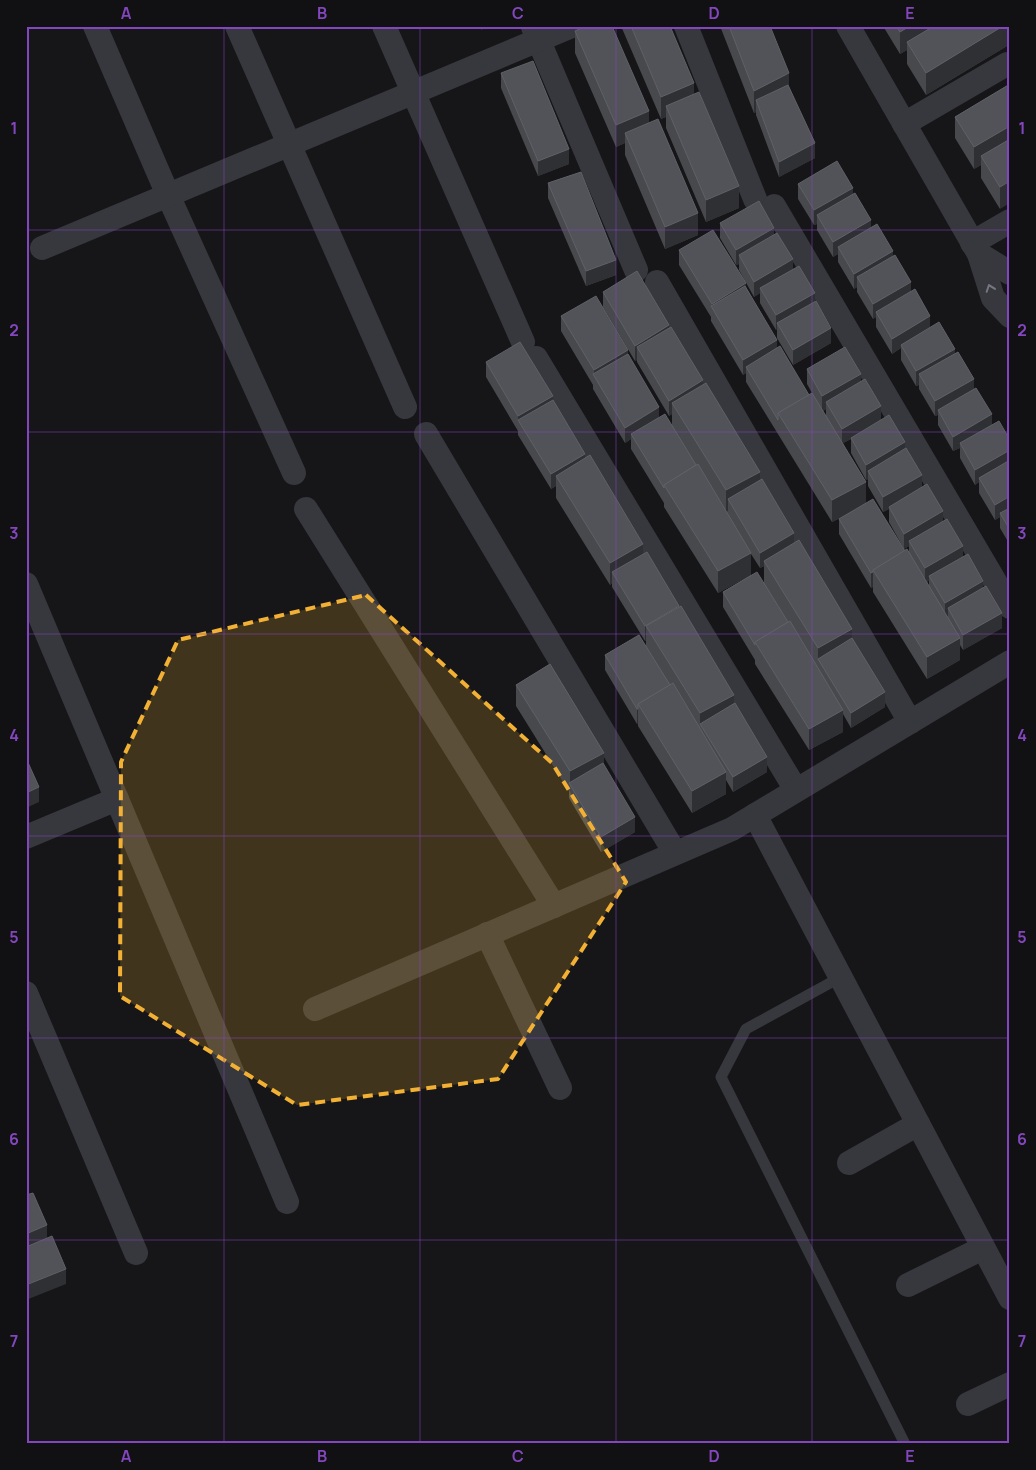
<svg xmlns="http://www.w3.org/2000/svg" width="1036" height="1470" font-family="Manrope,sans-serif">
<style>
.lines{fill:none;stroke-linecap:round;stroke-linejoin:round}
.lane{stroke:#37383d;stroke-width:11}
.street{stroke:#37383d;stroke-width:24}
.wall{fill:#47494d;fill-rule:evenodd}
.shaded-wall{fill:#2f3033}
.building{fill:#525359;stroke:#5f6168}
.oneway{stroke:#757881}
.marked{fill:#f2b134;fill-opacity:0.2;stroke:#f2b134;stroke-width:4;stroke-dasharray:10 6;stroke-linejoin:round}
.grid{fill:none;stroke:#8446be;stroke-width:1;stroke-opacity:0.55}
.neatline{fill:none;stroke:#8446be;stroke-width:2}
.grid-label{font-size:16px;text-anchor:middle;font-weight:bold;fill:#8446be}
</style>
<rect width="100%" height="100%" fill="#161618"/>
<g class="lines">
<path class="lane" d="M841,977L746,1029L721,1077L905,1444"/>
<g class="street">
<path d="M95,26L168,195L294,473"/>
<path d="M237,26L405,407"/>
<path d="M384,26L523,342"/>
<path d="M686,26L755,199"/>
<path d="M848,26L979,254L993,298L1010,316"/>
<path d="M533,27L636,270"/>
<path d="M904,124L1007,64"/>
<path d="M774,206L1010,607"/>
<path d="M972,243L1010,221"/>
<path d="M42,248L572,26"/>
<path d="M979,254L1010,273"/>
<path d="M657,282L910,722"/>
<path d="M536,358L796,790"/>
<path d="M426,434L675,853"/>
<path d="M306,509L554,906"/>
<path d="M26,584L287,1202"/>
<path d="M755,815L1010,1298"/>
<path d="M26,837L117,799"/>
<path d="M487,934L560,1088"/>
<path d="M26,993L136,1253"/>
<path d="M315,1009L732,829L1010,662"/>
<path d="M849,1163L918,1124"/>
<path d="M908,1285L983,1248"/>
<path d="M968,1404L1010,1384"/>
</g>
</g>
<g class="wall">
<path d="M621,26H670L694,94L739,208L706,222L666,128V117L661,119Z"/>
<path d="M720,26H770L789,87L815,158L779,177L756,115V112L754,113Z"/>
<path d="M883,26H1007V46L926,95L907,64V50L900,54Z"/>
<path d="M575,31L649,123L698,235L665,249L625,155V143L616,147L575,53Z"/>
<path d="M501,73L569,164L538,176L501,88Z"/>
<path d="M1010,84L1000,209L981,178V165L974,169L955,138V117Z"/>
<path d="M548,183L616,275L586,286L548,198Z"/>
<path d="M798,184L853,195L871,228L893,256L930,328L955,354L992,424L1010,440V545L1000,528V517L995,520L979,493V482L975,485L960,458V448L953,451L938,425V415L935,416L919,389V385L916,386L901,360V348L892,354L876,327V317L873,319L857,292V287L854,289L838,262V254L833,257L817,230V224L814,225L798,199Z"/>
<path d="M720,223L774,234L793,269L815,302L831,343L793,365L777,338V329L776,330L760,303V293L754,297L739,270V264L736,265L720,238Z"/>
<path d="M679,250L746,287L777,348L809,395L812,393L807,384V369L861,382L881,420L905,449L922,488L943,521L963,557L983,588L1002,628L963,650L960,645V660L927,679L873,592V587L871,588L839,534V519L846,515L832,522L746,382V373L743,375L711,321V317L679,265ZM826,409V416L823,411ZM851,439V453L866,480L868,479V486L883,512L889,509V522L904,549L909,546V552L905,551L866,503L843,443ZM929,580V586L927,582Z"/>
<path d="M603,292L669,327L760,480L794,543L852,639L885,707L851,728L843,714V732L809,750L755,664V660L723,607V592L751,575L718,593L664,507V503L631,449V439L625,443L593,389V385L561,331V316L628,354L659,417L672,425V414L669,416L637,362V360L635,361L603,307ZM751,554L760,568L764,566V583L751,575Z"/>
<path d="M486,362L553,400L585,458L643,554L679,607L734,704L767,772L733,792L726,780V794L692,813L638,726V724H637L605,670V655L646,646V641H645L612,587V583L610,585L556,498V486L551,489L518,435V431L486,377Z"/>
<path d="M516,685L635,832L601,852L569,798V791L516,706Z"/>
</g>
<g class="shaded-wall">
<path d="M481,26H488L481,30Z"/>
<path d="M910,26H946L907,42V50L900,54V32Z"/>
<path d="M1003,26H1007V46L926,95V73Z"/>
<path d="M789,73V94L756,100V112L754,113V91Z"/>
<path d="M694,83V105L666,106V117L661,119V97Z"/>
<path d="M649,111V133H625V143L616,147V125Z"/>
<path d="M1010,126V147L981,156V165L974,169V147Z"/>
<path d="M815,143V158L779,177V162Z"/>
<path d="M569,149V164L538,176V161Z"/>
<path d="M1010,181V203L1000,209V187Z"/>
<path d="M739,186V208L706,222V200Z"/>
<path d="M853,188V203L817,215V224L814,225V210Z"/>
<path d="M698,213V235L665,249V227Z"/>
<path d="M871,220V235L838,247V254L833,257V242Z"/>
<path d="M774,228V243L739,255V264L736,265V250Z"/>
<path d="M893,251V266L857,277V287L854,289V274Z"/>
<path d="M793,259V274L760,288V293L754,297V282Z"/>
<path d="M616,260V275L586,286V271Z"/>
<path d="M911,282V297L876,312V317L873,319V304Z"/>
<path d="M746,283V298L712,308V304Z"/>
<path d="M815,293V308L777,323V329L776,330V315Z"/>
<path d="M930,316V331L901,345V348L892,354V339Z"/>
<path d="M669,325V340L637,347V360L635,361V346Z"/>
<path d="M831,328V343L793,365V350Z"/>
<path d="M777,340V355L746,367V373L743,375V360Z"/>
<path d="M955,349V364L919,374V385L916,386V371Z"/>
<path d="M628,350V365L594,375V370Z"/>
<path d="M861,374V389L826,402V409L822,411V396Z"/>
<path d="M974,379V394L938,410V415L935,416V401Z"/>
<path d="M703,380V395L672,403V414L669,416V401Z"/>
<path d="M553,396V410L518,420V431V416Z"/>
<path d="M881,406V421L842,444V429Z"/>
<path d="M659,407V422L631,434V439L625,443V428Z"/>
<path d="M992,414V429L960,443V448L953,451V437Z"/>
<path d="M905,442V457L868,471V479L866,480V465Z"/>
<path d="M1010,450V465L979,478V482L975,485V470Z"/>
<path d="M585,454V469L556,476V486L551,489V474Z"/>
<path d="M760,472V494L728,499V511L726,512V490Z"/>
<path d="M922,475V490L889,507V509L883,512V497Z"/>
<path d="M866,482V504L832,522V500Z"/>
<path d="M1010,496V511L1000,513V517L995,520V505Z"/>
<path d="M943,511V526L909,541V546L904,549V534Z"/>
<path d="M794,533V548L764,561V566L760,568V553Z"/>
<path d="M643,544V566L612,572V583L610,585V563Z"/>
<path d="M963,546V561L929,576V580L925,583V568Z"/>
<path d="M751,553V575L718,593V571Z"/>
<path d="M873,572V587L871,588V573Z"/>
<path d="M983,581V596L948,608V616L945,618V603Z"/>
<path d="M679,606V621L646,626V641H645V626Z"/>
<path d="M1002,613V628L963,650V635Z"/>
<path d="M852,629V651L818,659V648Z"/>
<path d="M960,638V660L927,679V657Z"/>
<path d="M885,692V707L851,728V713Z"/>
<path d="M734,695V716L700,724V735V713Z"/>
<rect x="637" y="709" width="1" height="15"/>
<path d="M843,710V732L809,750V729Z"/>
<path d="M604,753V775L570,785V771Z"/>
<path d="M767,757V772L733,792V777Z"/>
<path d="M726,772V794L692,813V791Z"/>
<path d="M39,787V802L26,808V793Z"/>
<path d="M635,817V832L601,852V837Z"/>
<path d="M47,1225V1240L26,1249V1234Z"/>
<path d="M66,1269V1284L26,1300V1285Z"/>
</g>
<g class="building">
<path d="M586,26H612L649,111L616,125L575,31Z"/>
<path d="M631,26H670L694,83L661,97Z"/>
<path d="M729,26H770L789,73L754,91Z"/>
<path d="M896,26H910L900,32Z"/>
<path d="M934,26H1003L926,73L907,42Z"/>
<path d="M533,61L569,149L538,161L501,73Z"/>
<path d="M1010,84V126L974,147L955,117Z"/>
<path d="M788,85L815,143L779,162L756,100Z"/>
<path d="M699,92L739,186L706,200L666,106Z"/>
<path d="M658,119L698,213L665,227L625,133Z"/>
<path d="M1010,139V181L1000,187L981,156Z"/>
<path d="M837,161L853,188L814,210L798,184Z"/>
<path d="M581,172L616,260L586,271L548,183Z"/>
<path d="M855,193L871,220L833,242L817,215Z"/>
<path d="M759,201L774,228L736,250L720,223Z"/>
<path d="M877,224L893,251L854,274L838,247Z"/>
<path d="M713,230L746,283L712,304L679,250Z"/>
<path d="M777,233L793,259L754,282L739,255Z"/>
<path d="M895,255L911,282L873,304L857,277Z"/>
<path d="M799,266L815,293L776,315L760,288Z"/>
<path d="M637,271L669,325L635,346L603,292Z"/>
<path d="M745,286L777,340L743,360L711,306Z"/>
<path d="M915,289L930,316L892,339L876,312Z"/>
<path d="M596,296L628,350L594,370L561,316Z"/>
<path d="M816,301L831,328L793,350L777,323Z"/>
<path d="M939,322L955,349L916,371L901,345Z"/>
<path d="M671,327L703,380L669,401L637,347Z"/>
<path d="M520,342L553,396L518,416L486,362Z"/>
<path d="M780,346L809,395L778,413V420L746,367Z"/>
<path d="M845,347L861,374L822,396L807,369Z"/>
<path d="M958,352L974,379L935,401L919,374Z"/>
<path d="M628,354L659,407L625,428L593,374Z"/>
<path d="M865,379L881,406L842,429L826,402Z"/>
<path d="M706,383L760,472L726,490L672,403Z"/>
<path d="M976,388L992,414L953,437L938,410Z"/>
<path d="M812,393L866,482L832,500L778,413Z"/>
<path d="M553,400L585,454L551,474L518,420Z"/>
<path d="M665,414L696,465L664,485V488L631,434Z"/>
<path d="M889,415L905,442L866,465L851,438Z"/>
<path d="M999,421L1010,440V450L975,470L960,443Z"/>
<path d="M906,448L922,475L883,497L868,471Z"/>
<path d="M590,455L643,544L610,563L556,476Z"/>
<path d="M1010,460V496L995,505L979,478Z"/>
<path d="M698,464L751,553L718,571L664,485Z"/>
<path d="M762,479L794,533L760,553L728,499Z"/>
<path d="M927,484L943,511L904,534L889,507Z"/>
<path d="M873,499L905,551L873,570V572L871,573L839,519Z"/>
<path d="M1010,508V530L1000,513Z"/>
<path d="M947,519L963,546L925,568L909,541Z"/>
<path d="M799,540L852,629L818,648L764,561Z"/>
<path d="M907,549L960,638L927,657L873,570Z"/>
<path d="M647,552L679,606L645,626L612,572Z"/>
<path d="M968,554L983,581L945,603L929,576Z"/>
<path d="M757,572L788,622L755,642V645L723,592Z"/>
<path d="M986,586L1002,613L963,635L948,608Z"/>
<path d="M681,606L734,695L700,713L646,626Z"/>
<path d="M790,621L843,710L809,729L755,642Z"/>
<path d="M639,635L670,685L638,704V709H637L605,655Z"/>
<path d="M852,638L885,692L851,713L818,659Z"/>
<path d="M550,664L604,753L570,771L516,685Z"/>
<path d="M673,683L726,772L692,791L638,704Z"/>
<path d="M735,703L767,757L733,777L700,724Z"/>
<path d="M26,758L39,787L26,793Z"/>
<path d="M603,763L635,817L601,837L569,783Z"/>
<path d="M33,1193L47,1225L26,1234V1195Z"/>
<path d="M52,1236L66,1269L26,1285V1247Z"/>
</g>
<defs><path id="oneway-chevron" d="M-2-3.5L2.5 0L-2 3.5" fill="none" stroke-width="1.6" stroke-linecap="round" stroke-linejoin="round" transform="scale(1.25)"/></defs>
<use class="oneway" href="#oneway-chevron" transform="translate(990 288) rotate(-109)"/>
<path class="marked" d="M366,595L552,763L626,882L498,1079L297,1105L120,996L121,762L178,640Z"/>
<path class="grid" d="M224,26V1444M420,26V1444M616,26V1444M812,26V1444M26,230H1010M26,432H1010M26,634H1010M26,836H1010M26,1038H1010M26,1240H1010"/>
<rect width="1036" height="1470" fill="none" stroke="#111113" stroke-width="55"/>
<rect x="28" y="28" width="980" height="1414" class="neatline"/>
<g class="grid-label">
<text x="126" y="19">A</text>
<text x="322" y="19">B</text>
<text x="518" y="19">C</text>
<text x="714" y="19">D</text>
<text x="910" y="19">E</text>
<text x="14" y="134">1</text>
<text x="1022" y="134">1</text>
<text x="14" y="336">2</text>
<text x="1022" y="336">2</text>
<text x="14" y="539">3</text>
<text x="1022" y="539">3</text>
<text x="14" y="741">4</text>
<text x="1022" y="741">4</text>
<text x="14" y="943">5</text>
<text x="1022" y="943">5</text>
<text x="14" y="1145">6</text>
<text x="1022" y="1145">6</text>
<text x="14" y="1347">7</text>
<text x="1022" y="1347">7</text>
<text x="126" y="1462">A</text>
<text x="322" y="1462">B</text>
<text x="518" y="1462">C</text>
<text x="714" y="1462">D</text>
<text x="910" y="1462">E</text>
</g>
</svg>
